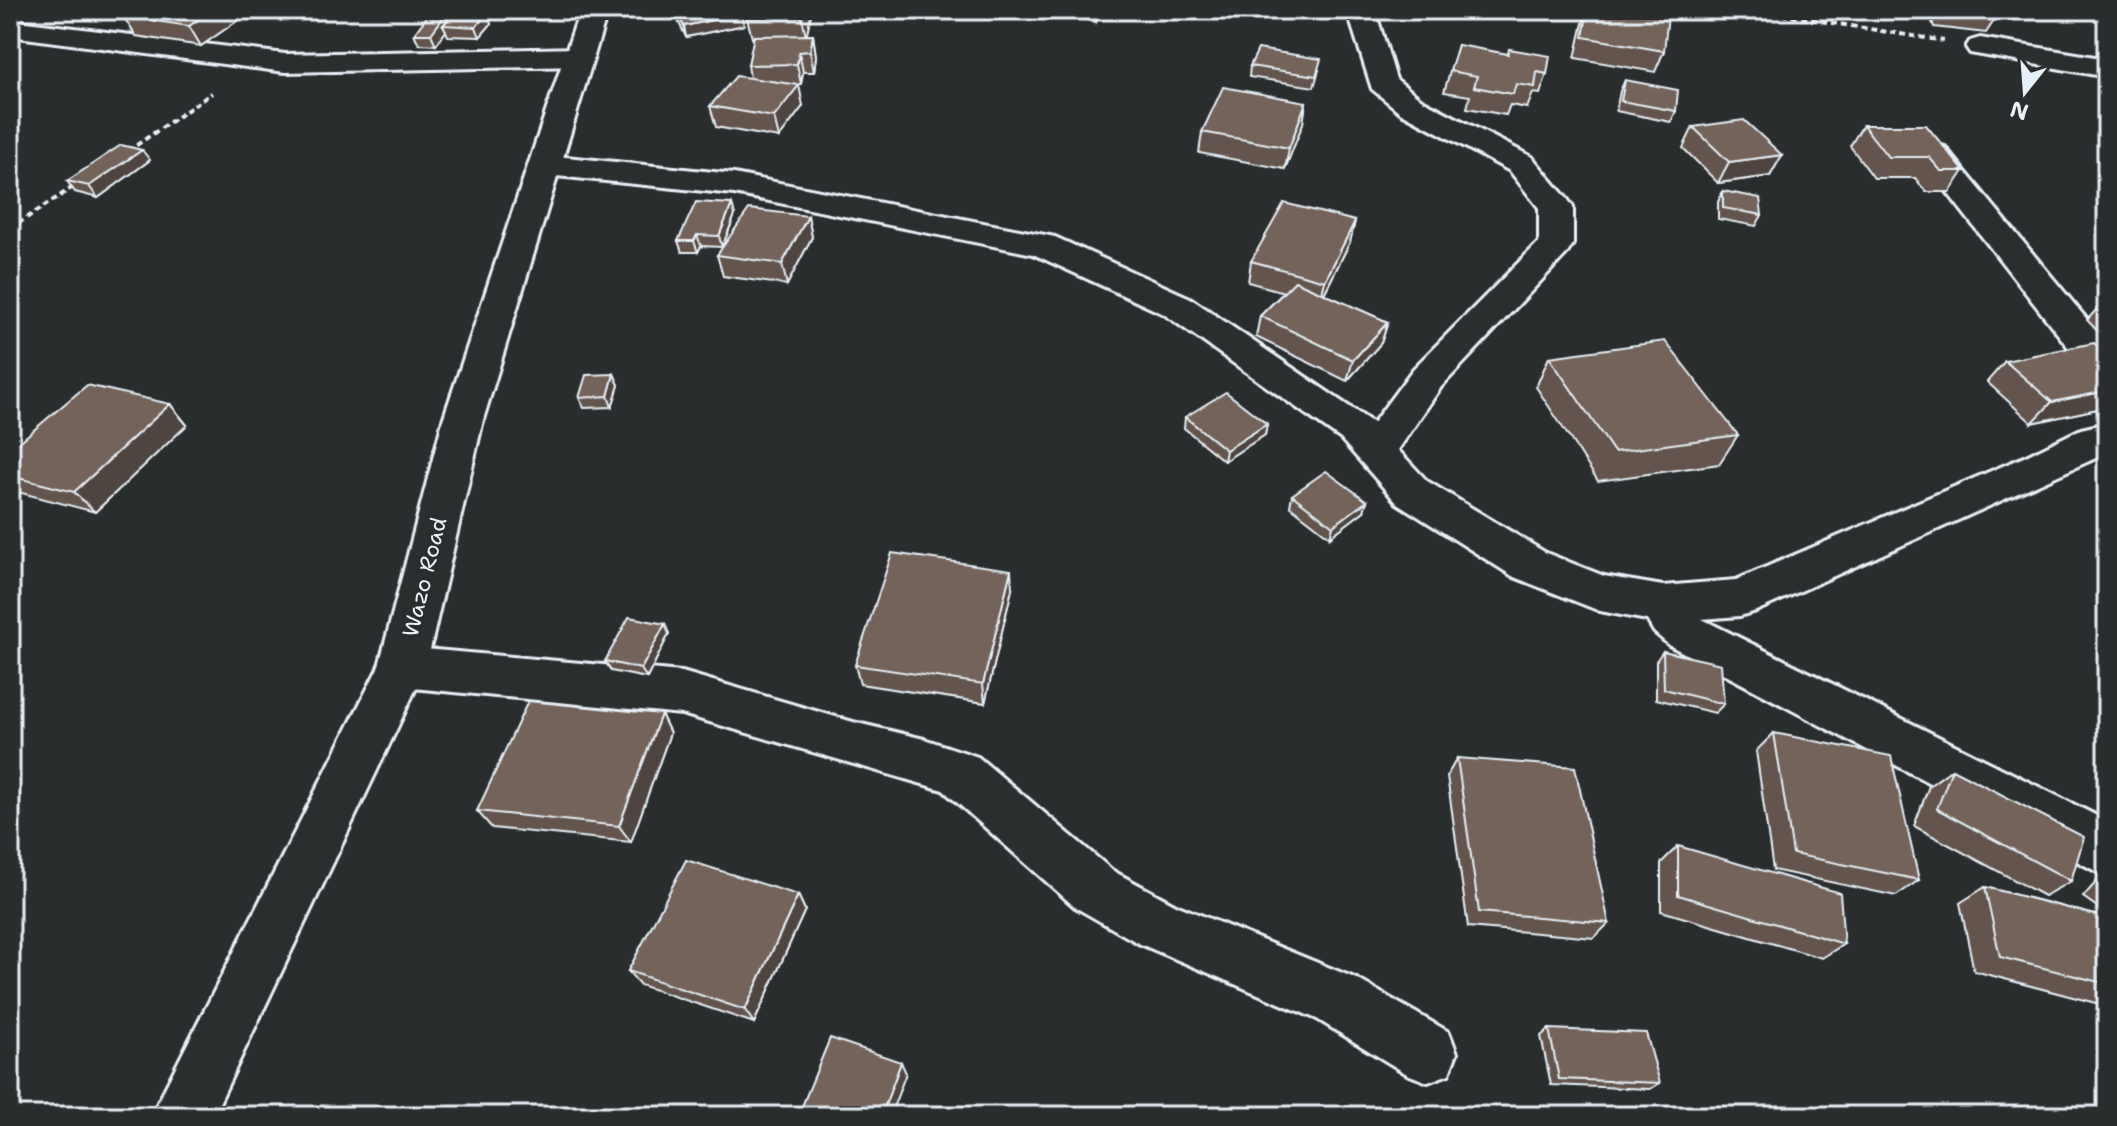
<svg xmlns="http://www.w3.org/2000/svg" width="2117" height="1126" font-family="'Shantell Sans',sans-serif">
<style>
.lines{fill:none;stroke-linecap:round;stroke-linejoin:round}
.minor-casing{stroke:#e8f1f8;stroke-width:6}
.major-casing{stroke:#e8f1f8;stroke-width:6}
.path{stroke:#e8f1f8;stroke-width:4;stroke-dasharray:6 4;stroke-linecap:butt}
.minor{fill:#2a2d2e;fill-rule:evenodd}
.major{fill:#2a2d2e;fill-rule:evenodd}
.wall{fill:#63554d;stroke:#e8f1f8;stroke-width:2}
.shaded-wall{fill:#50453f;stroke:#e8f1f8;stroke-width:2}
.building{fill:#73635a;stroke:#e8f1f8;stroke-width:2}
.labels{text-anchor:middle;stroke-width:6;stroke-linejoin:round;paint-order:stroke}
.street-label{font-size:22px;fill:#e8f1f8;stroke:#2a2d2e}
</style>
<rect width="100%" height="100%" fill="#2a2d2e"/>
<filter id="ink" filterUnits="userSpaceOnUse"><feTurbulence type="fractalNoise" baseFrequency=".0125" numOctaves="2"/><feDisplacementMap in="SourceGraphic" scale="16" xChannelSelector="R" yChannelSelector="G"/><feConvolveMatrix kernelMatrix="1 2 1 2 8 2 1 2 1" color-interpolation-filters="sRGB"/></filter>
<g filter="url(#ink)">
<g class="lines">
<defs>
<g id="minor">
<path d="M1347,10H1375L1396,79L1422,100L1532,157L1568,200L1573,207V244L1568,252L1441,387L1398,450L1427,481L1546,553L1604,576L1663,586L1736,580L2024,457L2081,429L2107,423V453L1756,611L1740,616L1702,619L2105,820L2107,877L1669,645L1654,632L1647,620L1600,611L1514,577L1397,503L1341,439L1164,314L1033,254L734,194L546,175L535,172L530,165L535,158L546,155L734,174L1055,237L1190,298L1373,423L1413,369L1539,242V208L1510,171L1400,112L1372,89Z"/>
<path d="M10,20L285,54L580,48L590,51L594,57L590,63L580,66L285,72L10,36Z"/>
<path d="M1980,38L2107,59V77L1970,53L1966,47L1970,41Z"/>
<path d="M1934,144L1945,147L2107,344V383L2093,379L1923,161L1918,154L1923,147Z"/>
<path d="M402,647L682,672L853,722L924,739L978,757L1113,871L1176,905L1357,979L1449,1032L1457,1053L1449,1074L1428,1082L1407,1074L1317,1019L1138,943L1075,907L943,790L682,714L402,687L385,681L378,667L385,653Z"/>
</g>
<path id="major" d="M580,10H608L483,420L426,667L213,1116H151L379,666L443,420Z"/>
</defs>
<use href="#minor" class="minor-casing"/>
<use href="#major" class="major-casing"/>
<g class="path">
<path d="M1752,10L1944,41"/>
<path d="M128,151L212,93"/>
<path d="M10,229L76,185"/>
</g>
<use href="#minor" class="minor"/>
<use href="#major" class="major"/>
</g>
<g class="wall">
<path d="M131,10H245L247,14L201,46L136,36L123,16Z"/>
<path d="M453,10H478L475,13H487L491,24L480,37L448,36L446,31L436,45L419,44L414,34L448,11L451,17L454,13Z"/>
<path d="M675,10H739L744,25L686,37L676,17Z"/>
<path d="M812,10L806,35H813L816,56L814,72H803L801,84L796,85L803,106L779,138L716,127L710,106L750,78L748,65L754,38H752L747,18Z"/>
<path d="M1035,10H1105L1096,22Z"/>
<path d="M1587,10H1635L1664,51L1655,72L1575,58L1583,23Z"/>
<path d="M1928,10H1998L1999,13L1986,33L1934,27Z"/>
<path d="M2022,10H2067L2063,16Z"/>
<path d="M1458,45L1547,74L1540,94L1533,93L1527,108L1510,105L1506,115L1467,108L1470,96L1444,92Z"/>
<path d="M1250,66L1319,70L1314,87L1249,77Z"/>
<path d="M1625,80L1676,111L1671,122L1616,111L1620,91Z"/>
<path d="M1306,102L1303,123L1285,169L1199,153L1202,132Z"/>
<path d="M1863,125L1964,171L1950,192H1926L1915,178H1874L1850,146Z"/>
<path d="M1693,127L1782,155L1770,176L1718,183L1683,148Z"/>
<path d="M150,160L98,198L75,192L67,181Z"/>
<path d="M1723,191L1762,215L1756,226L1718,219V202Z"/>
<path d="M735,215L722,247L701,246L698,252H682L678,241Z"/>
<path d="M808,216L812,237L787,285L723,276L717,255Z"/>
<path d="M1355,221L1350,242L1324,294L1388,322L1381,343L1347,381L1256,337L1260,316L1284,292L1248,282L1251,261Z"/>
<path d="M2107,308V338H2104L2087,320L2097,309Z"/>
<path d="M2107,354V407L2032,423L1987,382L2005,361Z"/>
<path d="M1549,357L1738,435L1719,464L1598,481L1536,387Z"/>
<path d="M614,374L619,385L612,407L584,408L579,398Z"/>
<path d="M170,404L187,425L95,512L10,490V450Z"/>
<path d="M1185,417L1267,424L1265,435L1224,461L1184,428Z"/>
<path d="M1292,495L1364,511L1330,537L1290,506Z"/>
<path d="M1012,589L985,703L860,684L855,665Z"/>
<path d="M665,624L669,634L647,678L611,671L605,661Z"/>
<path d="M1663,651L1724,704L1715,713L1656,699V661Z"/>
<path d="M661,714L670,733L631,842L492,828L477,811Z"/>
<path d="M1774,733L1919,880L1896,896L1773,870L1756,751Z"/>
<path d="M1457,758L1609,923L1594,938L1468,927L1447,776Z"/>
<path d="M1952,769L2071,881L2044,896L1914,826L1929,786Z"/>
<path d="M1678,846L1844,944L1822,958L1661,911V863Z"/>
<path d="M2107,872V914L2083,897L2103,874Z"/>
<path d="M1985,887L2107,918V1006L1974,971L1960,903Z"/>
<path d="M798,895L805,910L754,1023L640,985L628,971Z"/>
<path d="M1549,1029L1660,1083L1650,1089L1551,1085L1541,1036Z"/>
</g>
<g class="shaded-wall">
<path d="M17,10H32L19,13Z"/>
<path d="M212,10H245L247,14L201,46L189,26Z"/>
<path d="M467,10H478L470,18Z"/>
<path d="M804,10H812L806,37L802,17Z"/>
<path d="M1096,10H1105L1096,22Z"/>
<path d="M448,11L453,22L443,25L446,31L436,45L431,34Z"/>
<path d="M487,13L491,24L480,37L476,27Z"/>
<path d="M741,14L744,25L686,37L684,26Z"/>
<path d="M813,35L816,56L814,72L810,51Z"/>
<path d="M799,52L803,72L801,84L797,64Z"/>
<path d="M799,85L803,106L779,138L774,117Z"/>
<path d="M1306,102L1303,123L1285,169L1289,148Z"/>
<path d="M142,150L150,160L98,198L89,186Z"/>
<path d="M1782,155L1770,176L1718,183L1729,162Z"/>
<path d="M732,204L735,215L722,247L719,236Z"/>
<path d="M808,216L812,237L787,285L782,264Z"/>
<path d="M1355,221L1350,242L1320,302L1325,281Z"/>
<path d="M697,235L701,246L698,252L694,241Z"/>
<path d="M1388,322L1381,343L1347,381L1353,360Z"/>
<path d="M614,374L619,385L612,407L608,396Z"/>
<path d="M2107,391V407L2032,423L2052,402Z"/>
<path d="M170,404L187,425L95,512L74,492Z"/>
<path d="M1267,424L1265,435L1224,461L1226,450Z"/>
<path d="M1367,501L1364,511L1330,537L1333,526Z"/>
<path d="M1011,570L1012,589L985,703L983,684Z"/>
<path d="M665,624L669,634L647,678L641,669Z"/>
<path d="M661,714L670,733L631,842L619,826Z"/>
<path d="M798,895L805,910L754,1023L745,1010Z"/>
<path d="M901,1062L906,1073L890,1116H881Z"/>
</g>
<g class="building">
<path d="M131,10H212L189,26L123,16Z"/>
<path d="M675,10H739L741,14L684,26Z"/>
<path d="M750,10H804L802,17L747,18Z"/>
<path d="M1588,10H1635L1668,15L1664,51L1583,37Z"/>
<path d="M1975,10H1998L1999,13Z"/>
<path d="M431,11H448L431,34H414Z"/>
<path d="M455,12L487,13L476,27L443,25Z"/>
<path d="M813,35L810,51L799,52L797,64L748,65L754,36Z"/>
<path d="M1458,45L1508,54L1509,49L1550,56L1547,74L1537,72L1535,87L1516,84L1513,94L1474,87L1477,76L1450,71Z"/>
<path d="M1258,49L1321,59L1316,76L1250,66Z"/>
<path d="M736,76L799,85L774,117L710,106Z"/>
<path d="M1625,80L1678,90L1676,111L1621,101Z"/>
<path d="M1223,87L1306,102L1289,148L1202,132Z"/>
<path d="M1744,120L1782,155L1729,162L1693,127Z"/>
<path d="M1863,125H1926L1964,171H1941L1929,157H1888Z"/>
<path d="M121,145L142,150L89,186L67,181Z"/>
<path d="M1723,191L1760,198L1762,215L1723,208Z"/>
<path d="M696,202L732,204L719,236L697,235L694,241H678Z"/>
<path d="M1284,203L1355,221L1325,281L1251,261Z"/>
<path d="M749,209L808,216L782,264L717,255Z"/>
<path d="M1295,281L1388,322L1353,360L1260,316Z"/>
<path d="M2107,308V319L2097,309Z"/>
<path d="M1665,341L1738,435L1614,452L1549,357Z"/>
<path d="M2094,343L2107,354V391L2052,402L2005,361Z"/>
<path d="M614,374L608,396L579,398L586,375Z"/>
<path d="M87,385L170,404L74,492L10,476V450Z"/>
<path d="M1226,392L1267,424L1226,450L1185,417Z"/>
<path d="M1326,471L1367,501L1333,526L1292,495Z"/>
<path d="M892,553L1011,570L983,684L855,665Z"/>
<path d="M629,617L665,624L641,669L605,661Z"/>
<path d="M1663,651L1721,664L1724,704L1664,689Z"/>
<path d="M528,701L661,714L619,826L477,811Z"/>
<path d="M1774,733L1891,756L1919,880L1793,854Z"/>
<path d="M1457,758L1575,767L1609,923L1479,912Z"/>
<path d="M1952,769L2084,837L2071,881L1937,809Z"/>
<path d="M1678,846L1840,893L1844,944L1678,895Z"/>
<path d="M686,860L798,895L745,1010L628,971Z"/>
<path d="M2107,878V895L2098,889Z"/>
<path d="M1985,887L2107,918V984L2000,957Z"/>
<path d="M1549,1029L1646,1033L1660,1083L1559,1079Z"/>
<path d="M830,1038L901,1062L881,1116H798Z"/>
</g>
</g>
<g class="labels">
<g class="street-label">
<text transform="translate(424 577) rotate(-76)" y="8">Wazo Road</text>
</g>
</g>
<rect width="2117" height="1126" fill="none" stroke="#2a2d2e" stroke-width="40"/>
<rect x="20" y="20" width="2077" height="1086" fill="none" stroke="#e8f1f8" stroke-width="3" filter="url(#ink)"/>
<g transform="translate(2025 92) rotate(197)" stroke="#2a2d2e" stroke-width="6" paint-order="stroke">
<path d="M0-6L14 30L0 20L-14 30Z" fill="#e8f1f8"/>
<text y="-12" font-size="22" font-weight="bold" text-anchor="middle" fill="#e8f1f8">N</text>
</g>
</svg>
